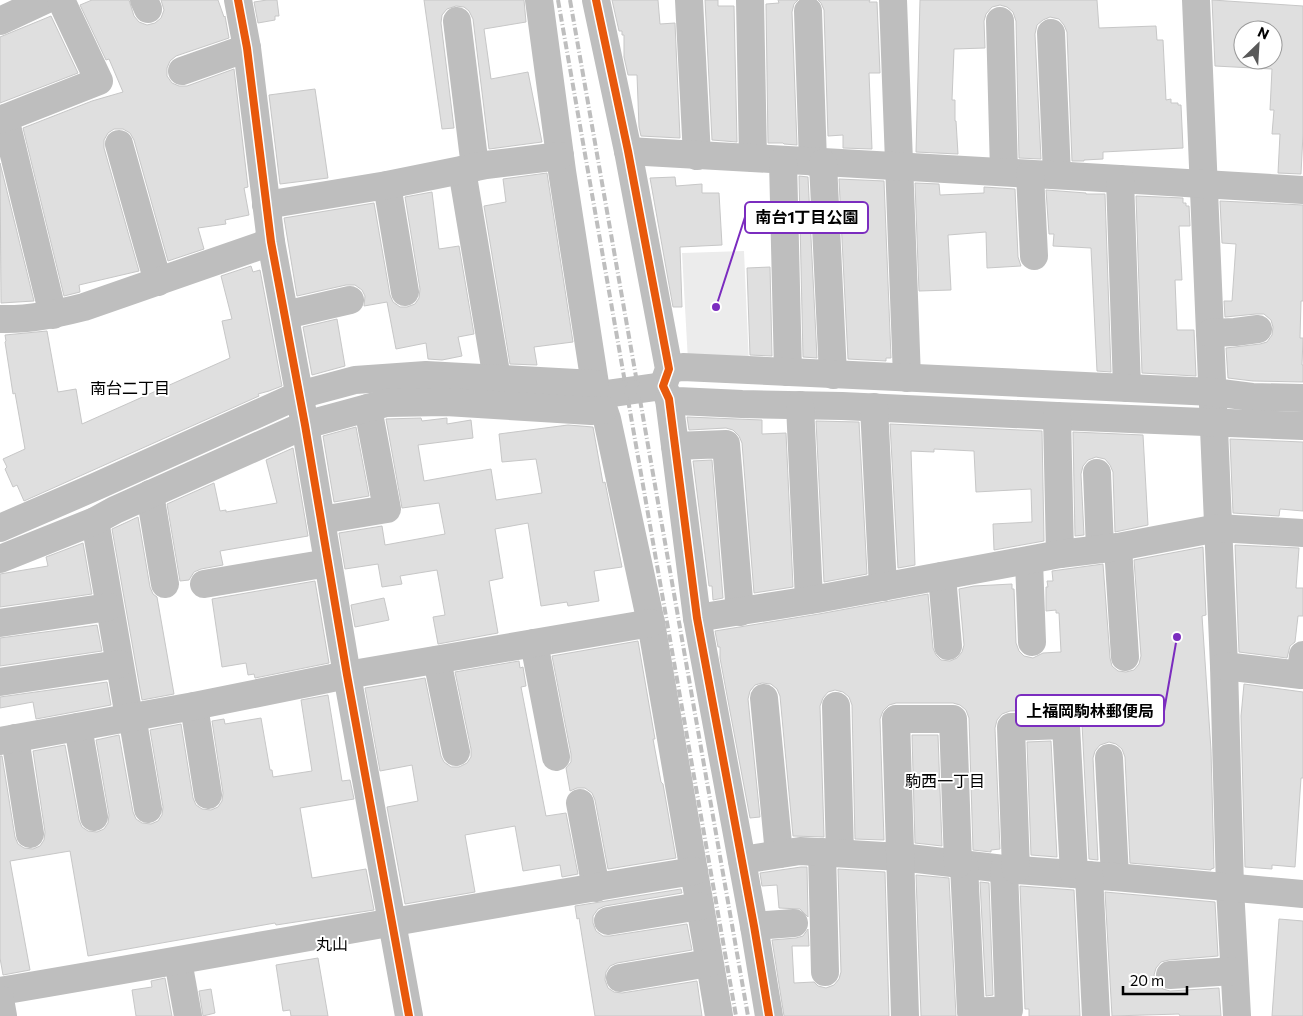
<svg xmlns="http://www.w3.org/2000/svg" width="1303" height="1016" font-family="Commissioner,'Noto Sans JP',sans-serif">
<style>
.green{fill:#ececec}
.building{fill:#dfdfdf;stroke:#c7c7c7;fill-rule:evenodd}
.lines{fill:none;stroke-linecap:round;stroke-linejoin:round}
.minor{stroke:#bebebe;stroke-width:28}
.rail{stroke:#bebebe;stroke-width:4;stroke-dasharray:8 2.5 1 2.5;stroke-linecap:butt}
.cycleway-casing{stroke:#fff;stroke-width:11}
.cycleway{stroke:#e8590c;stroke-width:8}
.labels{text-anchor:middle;stroke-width:4;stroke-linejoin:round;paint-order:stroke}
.neighbourhood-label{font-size:16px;fill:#000;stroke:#fff}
.leader{fill:none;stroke:#7b2cbf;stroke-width:2}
.callout-dot{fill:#7b2cbf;stroke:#fff;stroke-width:2}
.callout{fill:#fff;stroke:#7b2cbf;stroke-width:2}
.callout-label{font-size:16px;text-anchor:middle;font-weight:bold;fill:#000}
</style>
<rect width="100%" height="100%" fill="#fff"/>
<path class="green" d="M744,251L749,364L688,361L682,253Z"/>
<g class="building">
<path d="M92,0H129L134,16L139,22L147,25L155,23L161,18L164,10L161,0H218L224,17L225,16L229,38L176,56L170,61L167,68V76L172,83L179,86H187L234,69L248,187L244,188L249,215L225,220L226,224L198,228L204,249L168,261L134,140L130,133L123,129H114L108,133L104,140V148L139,271L79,285L80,292L64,296L23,128L92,101L123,92L109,59L106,60L80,5Z"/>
<path d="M267,0H277L279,16H275V20L258,23L254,2Z"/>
<path d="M424,0H524L526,22L484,29L491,79L528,72L542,142L489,149L473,19L469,11L464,7L456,6L447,9L442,15L441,23L454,128L442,129Z"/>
<path d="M612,0H658L660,24L675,23L680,138L641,136L639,127L637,75H628L624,57V35H622V31H619Z"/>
<path d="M705,0H718V6H734L737,142L712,140Z"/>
<path d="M778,0H798L794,4L792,12L797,145L784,144L783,143H768L766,4L779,3Z"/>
<path d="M818,0H870L869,2H877L880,73H869L872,149L843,148V135L828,136L824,10L821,3Z"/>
<path d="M920,0H1097L1099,28L1156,26L1157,40H1163L1166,100L1171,99V103H1178V105H1181L1183,148L1103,152V159L1084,160V161H1072L1067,32L1064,25L1059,19L1050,17L1043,20L1037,25L1035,34L1041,159L1019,158L1016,21L1013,12L1007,7L1000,5L992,7L986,14L984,21L985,48L954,49L952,100H955V121H956L958,154L916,152Z"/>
<path d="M1212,0L1303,6V134L1301,174L1278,173L1280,134H1272L1274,110H1270L1272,69L1215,66ZM1243,30H1273V60H1243Z"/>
<path d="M51,16L78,73L0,103V37Z"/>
<path d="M315,89L328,178L280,184L269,95Z"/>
<path d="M0,163L34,301L1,303Z"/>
<path d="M547,173L573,342L534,347L537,365L510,364L484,206L506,202L503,179Z"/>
<path d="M799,176L808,177L817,358L803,357Z"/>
<path d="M675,177L676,186L702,184V193H719L722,245L680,247L682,307H673L650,178Z"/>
<path d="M839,179L884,181L891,358H886V361L848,359Z"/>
<path d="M915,183L939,184L940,195L984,193V187L1015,189L1018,257L1021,266L987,268L986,232L948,235L951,290L919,291Z"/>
<path d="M1046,190L1086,193V194H1105L1111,372L1097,371L1091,248L1053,246L1054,234H1049Z"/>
<path d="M432,192L439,249L459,246L474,334L458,337L462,356L442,360L428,359L426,343L396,349L387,302L364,306L365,296L362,290L355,285H346L297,296L284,218L374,203L390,295L393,302L400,307H407L415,304L419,298L420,289L405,197Z"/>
<path d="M1136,196L1183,198V203H1186V206H1189L1190,226H1179L1182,280H1175L1177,330H1194L1196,376L1142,373Z"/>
<path d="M1220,201L1303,205V301H1301L1300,338H1303L1302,365H1303V382L1253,381L1228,378L1226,348L1260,344L1267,342L1272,335L1273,327L1271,320L1264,314H1256L1225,317L1224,301H1232L1236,244L1222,243Z"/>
<path d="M251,266L253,272L260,270L282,386L269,391L258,394L259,396L24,501L17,485L13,487L5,469L7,467L3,459L25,449L15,393L13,394L5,342L6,341L5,335L47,331L58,392L76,389L82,424L230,358L222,321L232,319L221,276Z"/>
<path d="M770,267L772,356L750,355L747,268Z"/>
<path d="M337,319L345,366L312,375L303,327Z"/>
<path d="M687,417L762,420V434L786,433L793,587L754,593L742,443L739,436L733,430L726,428L689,430Z"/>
<path d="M421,418L422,421L447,418V424L471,420L473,438L418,445L424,481L491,469L496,500L542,493L536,459L502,462L499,434L568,425L593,427L603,483L605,482L622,567L594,571L599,601L568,606L567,602L541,606L528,523L495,529L503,578L489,581L498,633L438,644L433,617L445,615L437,570L400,576L402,584L382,587L378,564L345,569L339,533L382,526L385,545L445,534L439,503L402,508L386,419Z"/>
<path d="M816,421L859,422L867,574L824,582Z"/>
<path d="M890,424L1042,431L1044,541L994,550L993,524L1032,522L1031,489L976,492L974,451L934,449V452L911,451L915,565L898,568Z"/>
<path d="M356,427L369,496L334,502L323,436Z"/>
<path d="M1073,432L1143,435L1148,525L1115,532L1113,472L1110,465L1105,459L1096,457L1088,460L1083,466L1081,474L1084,535L1075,536Z"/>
<path d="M1230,439L1303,442V511L1280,509L1279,516L1233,513Z"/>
<path d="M293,448L308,536L220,551L223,565L201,569L194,572L189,580L180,581L167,504L214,483L220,511L226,510V512L277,503L266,460Z"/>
<path d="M712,460L723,598L713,600L712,586H709L693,461Z"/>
<path d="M138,517L150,587L153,594L157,597L174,694L142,700L112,529Z"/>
<path d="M83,543L92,594L0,607V574L48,566L46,557Z"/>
<path d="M1235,545L1299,548L1296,588H1303V616H1298L1295,642L1290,646L1287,658L1239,652Z"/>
<path d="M1203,547L1206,615L1202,616L1211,750L1214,868L1211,869V870L1130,863L1125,757L1122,749L1116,744L1109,742L1100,745L1095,751L1093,758L1098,860L1089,859L1082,724L1079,716L1074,711L1066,709L1010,711L1002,714L997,720L995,728L1000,849L991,850V852L973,850L969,718L966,710L960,705L953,703H896L889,705L883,711L880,719L884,840L855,839L852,705L849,697L843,692L835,690L828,692L823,698L820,706L824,837L793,836L780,696L777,689L771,684L762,683L755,685L750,691L748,699L760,817L750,818L720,658V647H718L715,631L819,614L928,594L933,648L936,655L941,660L950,661L957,658L962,652L964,645L959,589L974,586L1012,584V589H1014L1016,643L1019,651L1024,656L1033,658L1043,653L1061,652L1059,613H1056V610L1046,611V587H1048L1047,581H1053L1052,571L1103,564L1110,658L1112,666L1118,671L1126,672L1134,670L1139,664L1141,656L1134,560Z"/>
<path d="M315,581L329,663L255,678L254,674L248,675L246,663L222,667L212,599Z"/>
<path d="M384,598L389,620L355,627L351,605Z"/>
<path d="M97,625L102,651L0,666V638Z"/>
<path d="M638,641L655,739H653L661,782L663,784L676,858L608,869L595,800L592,793L585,788H577L570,791L566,768L571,762V754L552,656Z"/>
<path d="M519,661L520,668L523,667L526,686L521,687L546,816L566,813L578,874L562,877L560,865L523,871L515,826L465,835L475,892L405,904L387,807L418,801L412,765L380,771L365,688L425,678L441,756L444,762L451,767H459L467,763L471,757V749L455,672Z"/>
<path d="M107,682L111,705L36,719L33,702L0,708V697Z"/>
<path d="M1244,684L1303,692V778H1301L1295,867L1272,865V869L1245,867L1241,716Z"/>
<path d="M328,695L342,781L350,780L354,799L300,808L312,878L366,869L374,910L276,925L275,923L88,956L70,851L10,861L30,970L3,975L0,958V756H2L15,837L18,844L24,848L33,849L40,846L44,840L45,832L33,751L65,745L79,820L82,827L88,831L97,832L104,829L108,823L109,815L96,740L119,735L133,812L136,819L142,823L151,824L158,821L162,815L163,807L150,730L181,724L193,798L196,805L202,809L211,810L218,807L222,801L223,793L212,721L224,719L225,724L261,718L270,770H272L273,777L312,771L301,700Z"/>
<path d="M912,735H938L942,846L915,843Z"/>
<path d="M1051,741L1057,857L1031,855L1027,742Z"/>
<path d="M801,867H807L808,917L800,909L779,908L777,885L762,886L760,873Z"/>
<path d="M838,869L885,872L889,1016H784L772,940L796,938L803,936L808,929L809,946H792L794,983L814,982L818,986L826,988L834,985L839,979L841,972Z"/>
<path d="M916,875L949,878L956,1016H921Z"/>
<path d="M980,882L989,883L993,995L986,996Z"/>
<path d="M1020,886L1074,890L1080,1016H1029V1009H1025Z"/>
<path d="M681,889L682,893L605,906L598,909L593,916V923L596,931L603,936H610L687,924L692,950L617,963L610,966L606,972L605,980L608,988L614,992L622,993L697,981L702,1016H595L579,918L577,919L575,906Z"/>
<path d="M1105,892L1215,902L1218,956L1169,960L1161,962L1156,968L1154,975L1157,984L1163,989L1170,991L1219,988L1221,1016H1180L1179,1014L1112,1016Z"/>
<path d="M1279,919L1303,921V1016H1272Z"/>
<path d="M318,958L328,1016H291L290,1010L283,1011L276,965Z"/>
<path d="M165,978L172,1016H136L132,990L152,987L151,981Z"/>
<path d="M211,989L215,1013L203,1016L199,991Z"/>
</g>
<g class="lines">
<g class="minor">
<path d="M144,0L148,9"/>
<path d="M238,0L247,48L271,242L305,425L347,675L409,1016"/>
<path d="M539,0L562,171L595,384L607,419L651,623L719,1016"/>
<path d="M596,0L628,151L669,369L663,386L669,399L697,618L754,926L769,1016"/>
<path d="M689,0L697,156"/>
<path d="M750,0L753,158"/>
<path d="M893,0L907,378"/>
<path d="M1196,0L1224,666L1230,888L1237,1016"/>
<path d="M808,11L813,162"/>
<path d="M0,21L45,0"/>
<path d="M457,21L475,167"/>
<path d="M1000,21L1004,172"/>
<path d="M1051,33L1057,175"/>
<path d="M182,71L247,48"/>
<path d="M5,118L53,315"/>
<path d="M0,120L99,81L61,0"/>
<path d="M119,144L158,282"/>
<path d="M628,151L1069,176L1303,190"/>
<path d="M783,161L788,372"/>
<path d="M823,163L833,375"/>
<path d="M462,170L497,379"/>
<path d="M1030,174L1034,256"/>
<path d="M1120,179L1127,388"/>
<path d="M387,185L405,292"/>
<path d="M266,205L387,185L486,165L560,156"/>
<path d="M285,315L350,300"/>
<path d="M0,319C29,320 56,314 84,307L271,242"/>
<path d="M1210,333L1235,332L1258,329"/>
<path d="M669,369L683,367L1213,392L1252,397L1303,398"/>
<path d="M599,395L663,386"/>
<path d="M669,399L677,401L742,404L842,406L1057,416L1303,426"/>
<path d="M800,405L809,600"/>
<path d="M874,407L883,587"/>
<path d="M1057,416L1060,554"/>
<path d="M675,446L726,444L740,612"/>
<path d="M1097,473L1100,549"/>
<path d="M150,494L165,584"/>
<path d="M321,520L387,509L368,408"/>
<path d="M95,521L129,717"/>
<path d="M0,528L97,486L299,395L355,380L426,375L595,384"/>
<path d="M1118,547L1125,657"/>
<path d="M0,559L95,521L115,510L305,425L386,403L446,402L591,411L603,410"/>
<path d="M1029,561L1032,642"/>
<path d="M942,576L948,646"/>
<path d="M204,584L328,563"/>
<path d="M697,618L817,599L1060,554L1118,547L1218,528L1303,533"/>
<path d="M0,623L109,607"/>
<path d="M534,643L556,757"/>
<path d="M437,660L456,752"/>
<path d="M1224,666L1301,675L1303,655"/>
<path d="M0,682L119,664"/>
<path d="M764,698L779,854"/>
<path d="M194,706L208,795"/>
<path d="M836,706L840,853"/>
<path d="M132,716L148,809"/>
<path d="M78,727L94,817"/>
<path d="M15,738L30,834"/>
<path d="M0,741L194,706L347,675L651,623"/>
<path d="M1109,758L1115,877"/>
<path d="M580,803L596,888"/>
<path d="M822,852L825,972"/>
<path d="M742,860L800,851L900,857L1004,869L1115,877L1303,894"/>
<path d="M964,865L971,1012L1009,1010L1004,869"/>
<path d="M1016,870L1011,727L1066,725L1074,874"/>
<path d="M1089,875L1096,1016"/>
<path d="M608,921L700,906"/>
<path d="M754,926L794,923"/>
<path d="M178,961L188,1016"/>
<path d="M1170,975L1234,971"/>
<path d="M620,978L709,963"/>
<path d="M0,991C232,952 462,908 694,871"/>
<path d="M0,999L3,1016"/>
<path d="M905,1016L896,719H953L958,864"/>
</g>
<g class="rail">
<path d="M558,0L736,1016"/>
<path d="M570,0L748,1016"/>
</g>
<defs>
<g id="cycleway">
<path d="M238,0L247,48L271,242L305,425L347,675L409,1016"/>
<path d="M596,0L628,151L669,369L663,386L669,399L697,618L754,926L769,1016"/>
</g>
</defs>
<use href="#cycleway" class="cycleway-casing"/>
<use href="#cycleway" class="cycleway"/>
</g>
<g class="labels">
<g class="neighbourhood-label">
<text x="130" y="394">南台二丁目</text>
<text x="945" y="787">駒西一丁目</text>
<text x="332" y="950">丸山</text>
</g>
</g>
<path class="leader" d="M716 307L745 217M1177 637L1164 711"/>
<g class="callout-dot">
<circle cx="716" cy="307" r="5"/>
<circle cx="1177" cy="637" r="5"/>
</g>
<g class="callout">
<rect x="745" y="202" width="123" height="31" rx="5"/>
<rect x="1016" y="695" width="148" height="31" rx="5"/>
</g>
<g class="callout-label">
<text x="807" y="223">南台1丁目公園</text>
<text x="1090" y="717">上福岡駒林郵便局</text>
</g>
<g transform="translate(1258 45) rotate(25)"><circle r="24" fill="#ffffff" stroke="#999999"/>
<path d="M0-4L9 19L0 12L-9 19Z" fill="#595959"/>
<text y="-8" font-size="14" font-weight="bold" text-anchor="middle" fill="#000000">N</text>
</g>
<path d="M1123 986v8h64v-8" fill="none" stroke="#000000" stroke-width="2.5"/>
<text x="1130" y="986" font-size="15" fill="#000000" stroke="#ffffff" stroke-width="4" paint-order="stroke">20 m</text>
</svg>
